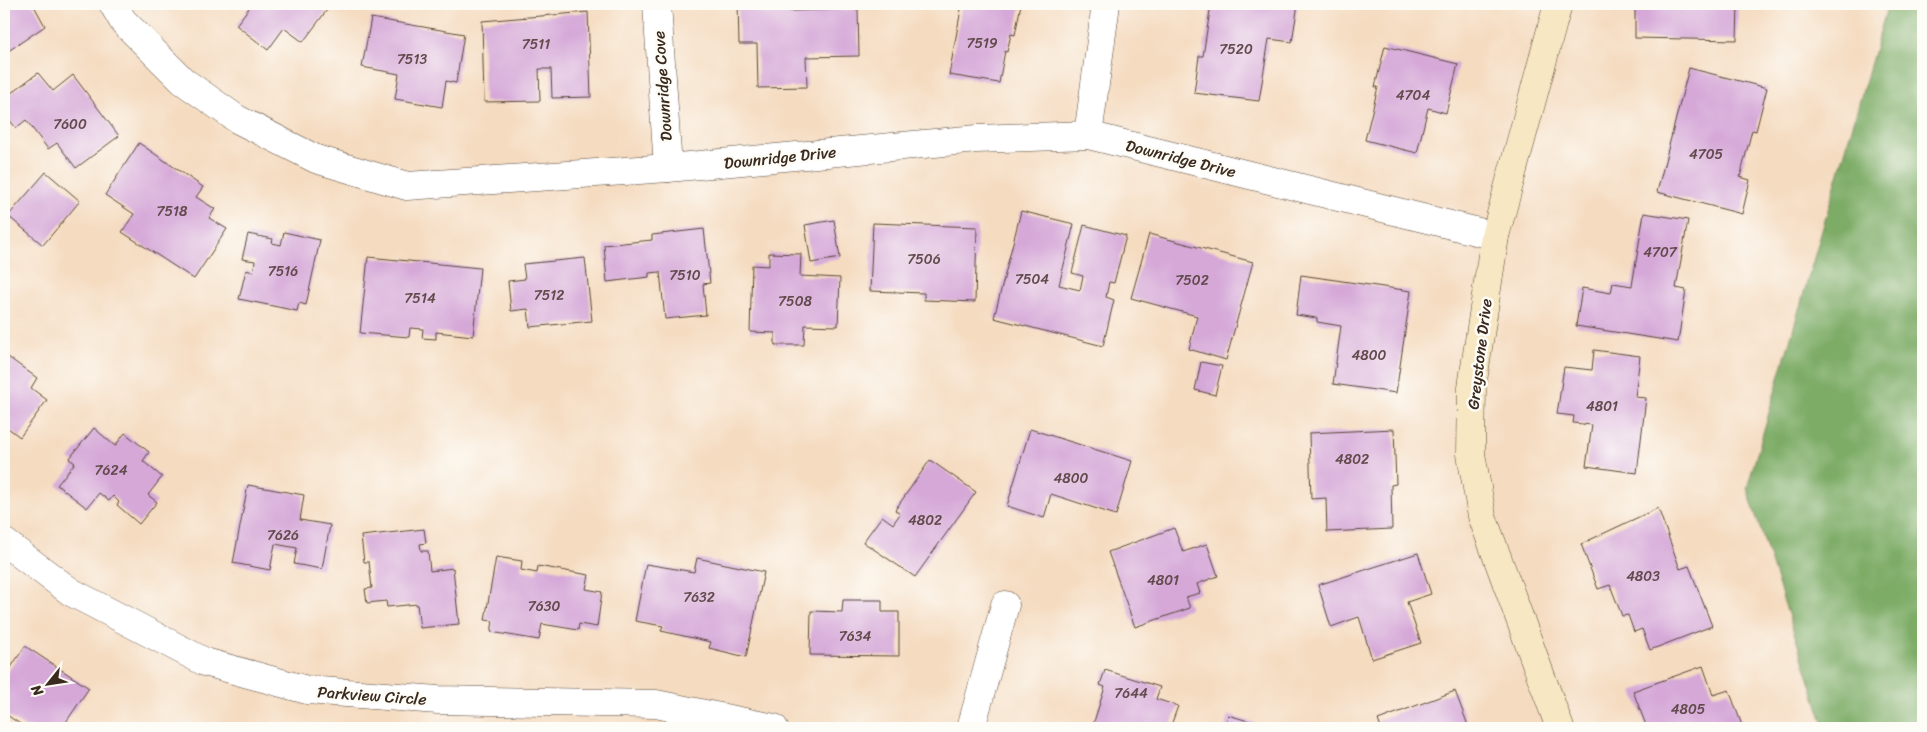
<svg xmlns="http://www.w3.org/2000/svg" width="1927" height="732" font-family="Sriracha,sans-serif">
<style>
.forest{fill:#7dac66;stroke:#5c6b42}
.building{fill:#d5a8d8}
.lines{fill:none;stroke-linecap:round;stroke-linejoin:round}
.street-casing{stroke:#574536;stroke-width:29}
.secondary-casing{stroke:#574536;stroke-width:29}
.street{stroke:#fff;stroke-width:28}
.secondary{stroke:#f7e8c3;stroke-width:28}
.labels{text-anchor:middle;stroke-width:5;stroke-linejoin:round;paint-order:stroke}
.number-label{font-size:14px;fill:#624a4c}
.street-label{font-size:16px;fill:#3b2a1e;stroke:#fdfcf7}
</style>
<rect width="100%" height="100%" fill="#fdfcf7"/>
<filter id="ink" filterUnits="userSpaceOnUse"><feTurbulence type="fractalNoise" baseFrequency=".02" numOctaves="2"/><feDisplacementMap in="SourceGraphic" scale="10" xChannelSelector="R" yChannelSelector="G"/><feConvolveMatrix kernelMatrix="1 2 1 2 8 2 1 2 1" color-interpolation-filters="sRGB"/></filter>
<filter id="wash" filterUnits="userSpaceOnUse"><feTurbulence type="fractalNoise" baseFrequency=".0096" numOctaves="4" result="noise"/><feDisplacementMap in="SourceGraphic" scale="20" xChannelSelector="R" yChannelSelector="G"/><feGaussianBlur stdDeviation="1.12" result="paint"/><feColorMatrix in="noise" values="0 0 0 0 0 0 0 0 0 0 0 0 0 0 0 0 0 1.4 0 .05"/><feComposite in="paint" operator="in"/></filter>
<g filter="url(#wash)">
<rect width="100%" height="100%" fill="#f5dcc1"/>
<path class="forest" d="M1888,4H1923V728H1825L1747,488Z"/>
<g id="blocks">
<g class="building">
<path d="M4,4H33L45,26L4,54Z"/>
<path d="M252,4H327L330,6L303,42L284,28L268,50L236,25Z"/>
<path d="M738,4H788L789,11L858,9L859,56L806,57L807,87L758,88L757,44H739Z"/>
<path d="M962,4H1021L1015,35L1011,34L1007,52L1005,51L999,83L949,75Z"/>
<path d="M1211,4H1298L1292,42L1269,39L1259,101L1194,93L1199,56H1203Z"/>
<path d="M1635,4H1738L1737,40L1635,38Z"/>
<path d="M588,12L591,97L552,98L551,69H539L540,101L484,102L482,21Z"/>
<path d="M371,18L464,34L456,83L446,81L442,107L395,99L399,74L362,67Z"/>
<path d="M1385,46L1458,64L1446,113L1428,108L1417,153L1365,140L1378,87H1375Z"/>
<path d="M1689,68L1767,88L1756,131L1752,130L1740,177L1750,180L1742,214L1657,192Z"/>
<path d="M38,73L53,91L73,75L119,136L76,168L57,143L48,149L26,120L16,128L4,113V105L10,100L7,96Z"/>
<path d="M139,143L203,187L196,197L215,209L209,218L227,229L194,279L122,232L134,214L105,195Z"/>
<path d="M46,172L80,201L43,245L8,216Z"/>
<path d="M1021,211L1074,224L1059,285L1080,290L1083,276L1072,273L1084,225L1126,236L1114,283L1109,282L1106,297L1114,300L1103,346L994,318Z"/>
<path d="M1644,213L1688,220L1676,288L1686,290L1678,342L1576,326L1582,288L1611,293L1613,283L1632,286Z"/>
<path d="M834,220L840,258L811,263L805,225Z"/>
<path d="M873,223L977,227L975,302L924,300V293L870,291Z"/>
<path d="M704,229L710,283L703,284L706,315L665,319L660,272L649,273V277L607,282L604,245L652,240V235Z"/>
<path d="M284,232L320,240L306,305L299,303L297,311L239,299L246,270L253,272L255,261L242,259L248,234L273,239L272,243L281,245Z"/>
<path d="M1149,234L1253,262L1226,360L1189,349L1197,316L1131,298Z"/>
<path d="M769,253L801,254L800,276L840,278L838,326L805,325L804,345H775V333L750,332L752,265L769,266Z"/>
<path d="M368,257L480,268L473,336L436,332V339L422,338L423,329L410,328L409,337L360,333Z"/>
<path d="M585,258L592,321L530,327L528,309L511,311L508,281L525,279L523,264Z"/>
<path d="M1301,275L1411,291L1396,393L1333,384L1341,326L1317,322V318L1296,315Z"/>
<path d="M1594,350L1640,356L1635,397L1646,398L1637,473L1586,466L1592,425L1573,423L1574,416L1557,414L1564,367L1592,370Z"/>
<path d="M4,354L37,378L31,388L47,400L20,437L4,425Z"/>
<path d="M1201,362L1222,366L1215,395L1195,390Z"/>
<path d="M94,428L115,446L125,433L149,452L143,461L162,477L148,495L157,502L139,524L117,505L119,502L113,496L109,501L99,493L87,508L57,485L75,463L69,459Z"/>
<path d="M1030,429L1132,461L1116,515L1051,494L1044,518L1007,506Z"/>
<path d="M1394,429L1396,484L1391,485L1392,529L1327,532L1326,498L1311,499L1309,433Z"/>
<path d="M930,460L976,492L915,577L863,542L882,516L893,524L900,514L895,510Z"/>
<path d="M248,485L304,495L300,520L330,525L322,569L294,564L297,548L275,544L270,570L233,563Z"/>
<path d="M1658,508L1680,569L1689,566L1712,626L1650,650L1642,629L1634,632L1628,615L1622,616L1610,585L1598,589L1581,544Z"/>
<path d="M1174,528L1183,552L1207,544L1218,576L1197,584L1200,593L1186,597L1190,608L1135,627L1108,552Z"/>
<path d="M424,529L426,543L420,544L421,551H428L430,571L453,568L459,624L420,628L417,604L387,607L386,601L367,603L365,589L372,588L369,562H364L361,536Z"/>
<path d="M1418,553L1431,594L1407,602L1421,643L1372,659L1359,617L1331,627L1318,585Z"/>
<path d="M496,557L522,561L521,570L537,573L538,566L589,575L586,589L602,592L597,627L579,624L578,630L542,624L539,640L491,632L493,621L485,620Z"/>
<path d="M697,558L764,572L746,657L709,648L711,642L661,631L663,626L635,621L646,564L694,572Z"/>
<path d="M843,600H882V612H899V656L810,655L811,611L842,612Z"/>
<path d="M25,646L89,688L62,728H26L4,713V678Z"/>
<path d="M1703,666L1713,695L1729,690L1743,728H1647L1633,691Z"/>
<path d="M1105,670L1160,687L1156,699L1178,706L1170,728H1092L1105,687L1100,685Z"/>
<path d="M1455,691L1469,728H1381L1378,720Z"/>
<path d="M1228,715L1262,725L1261,728H1225Z"/>
</g>
</g>
</g>
<g filter="url(#ink)">
<use href="#blocks" fill-opacity="0" stroke="#574536" stroke-width="1"/>
<g class="lines">
<defs>
<g id="street">
<path d="M113,4L123,21L183,81L237,119L316,159L407,186L668,168L977,139L1088,135L1495,236"/>
<path d="M657,4L668,168"/>
<path d="M1088,135L1106,4"/>
<path d="M4,542L71,592L205,662L307,690L438,700L656,704L774,728"/>
<path d="M971,728L1005,605"/>
</g>
<path id="secondary" d="M1558,4L1495,236L1472,387L1471,454L1482,516L1560,728"/>
</defs>
<use href="#street" class="street-casing"/>
<use href="#secondary" class="secondary-casing"/>
<use href="#street" class="street"/>
<use href="#secondary" class="secondary"/>
</g>
</g>
<g class="labels">
<g class="number-label">
<text x="982" y="48">7519</text>
<text x="536" y="49">7511</text>
<text x="1236" y="54">7520</text>
<text x="412" y="64">7513</text>
<text x="1413" y="100">4704</text>
<text x="70" y="129">7600</text>
<text x="1706" y="159">4705</text>
<text x="172" y="216">7518</text>
<text x="1660" y="257">4707</text>
<text x="924" y="264">7506</text>
<text x="283" y="276">7516</text>
<text x="685" y="280">7510</text>
<text x="1032" y="284">7504</text>
<text x="1192" y="285">7502</text>
<text x="549" y="300">7512</text>
<text x="420" y="303">7514</text>
<text x="795" y="306">7508</text>
<text x="1369" y="360">4800</text>
<text x="1602" y="411">4801</text>
<text x="1352" y="464">4802</text>
<text x="111" y="475">7624</text>
<text x="1071" y="483">4800</text>
<text x="925" y="525">4802</text>
<text x="283" y="540">7626</text>
<text x="1643" y="581">4803</text>
<text x="1163" y="585">4801</text>
<text x="699" y="602">7632</text>
<text x="544" y="611">7630</text>
<text x="855" y="641">7634</text>
<text x="1131" y="698">7644</text>
<text x="1688" y="714">4805</text>
</g>
<g class="street-label">
<text transform="translate(662 86) rotate(-94)" y="6">Downridge Cove</text>
<text transform="translate(780 157) rotate(-6)" y="6">Downridge Drive</text>
<text transform="translate(1181 158) rotate(14)" y="6">Downridge Drive</text>
<text transform="translate(1479 354) rotate(-83)" y="6">Greystone Drive</text>
<text transform="translate(372 695) rotate(4)" y="6">Parkview Circle</text>
</g>
</g>
<rect width="1927" height="732" fill="none" stroke="#fdfcf7" stroke-width="20"/>
<g transform="translate(48 684) rotate(240)" stroke="#fdfcf7" stroke-width="4" paint-order="stroke">
<path d="M0-4L9 19L0 12L-9 19Z" fill="#3b2a1e"/>
<text y="-8" font-size="14" font-weight="bold" text-anchor="middle" fill="#3b2a1e">N</text>
</g>
</svg>
